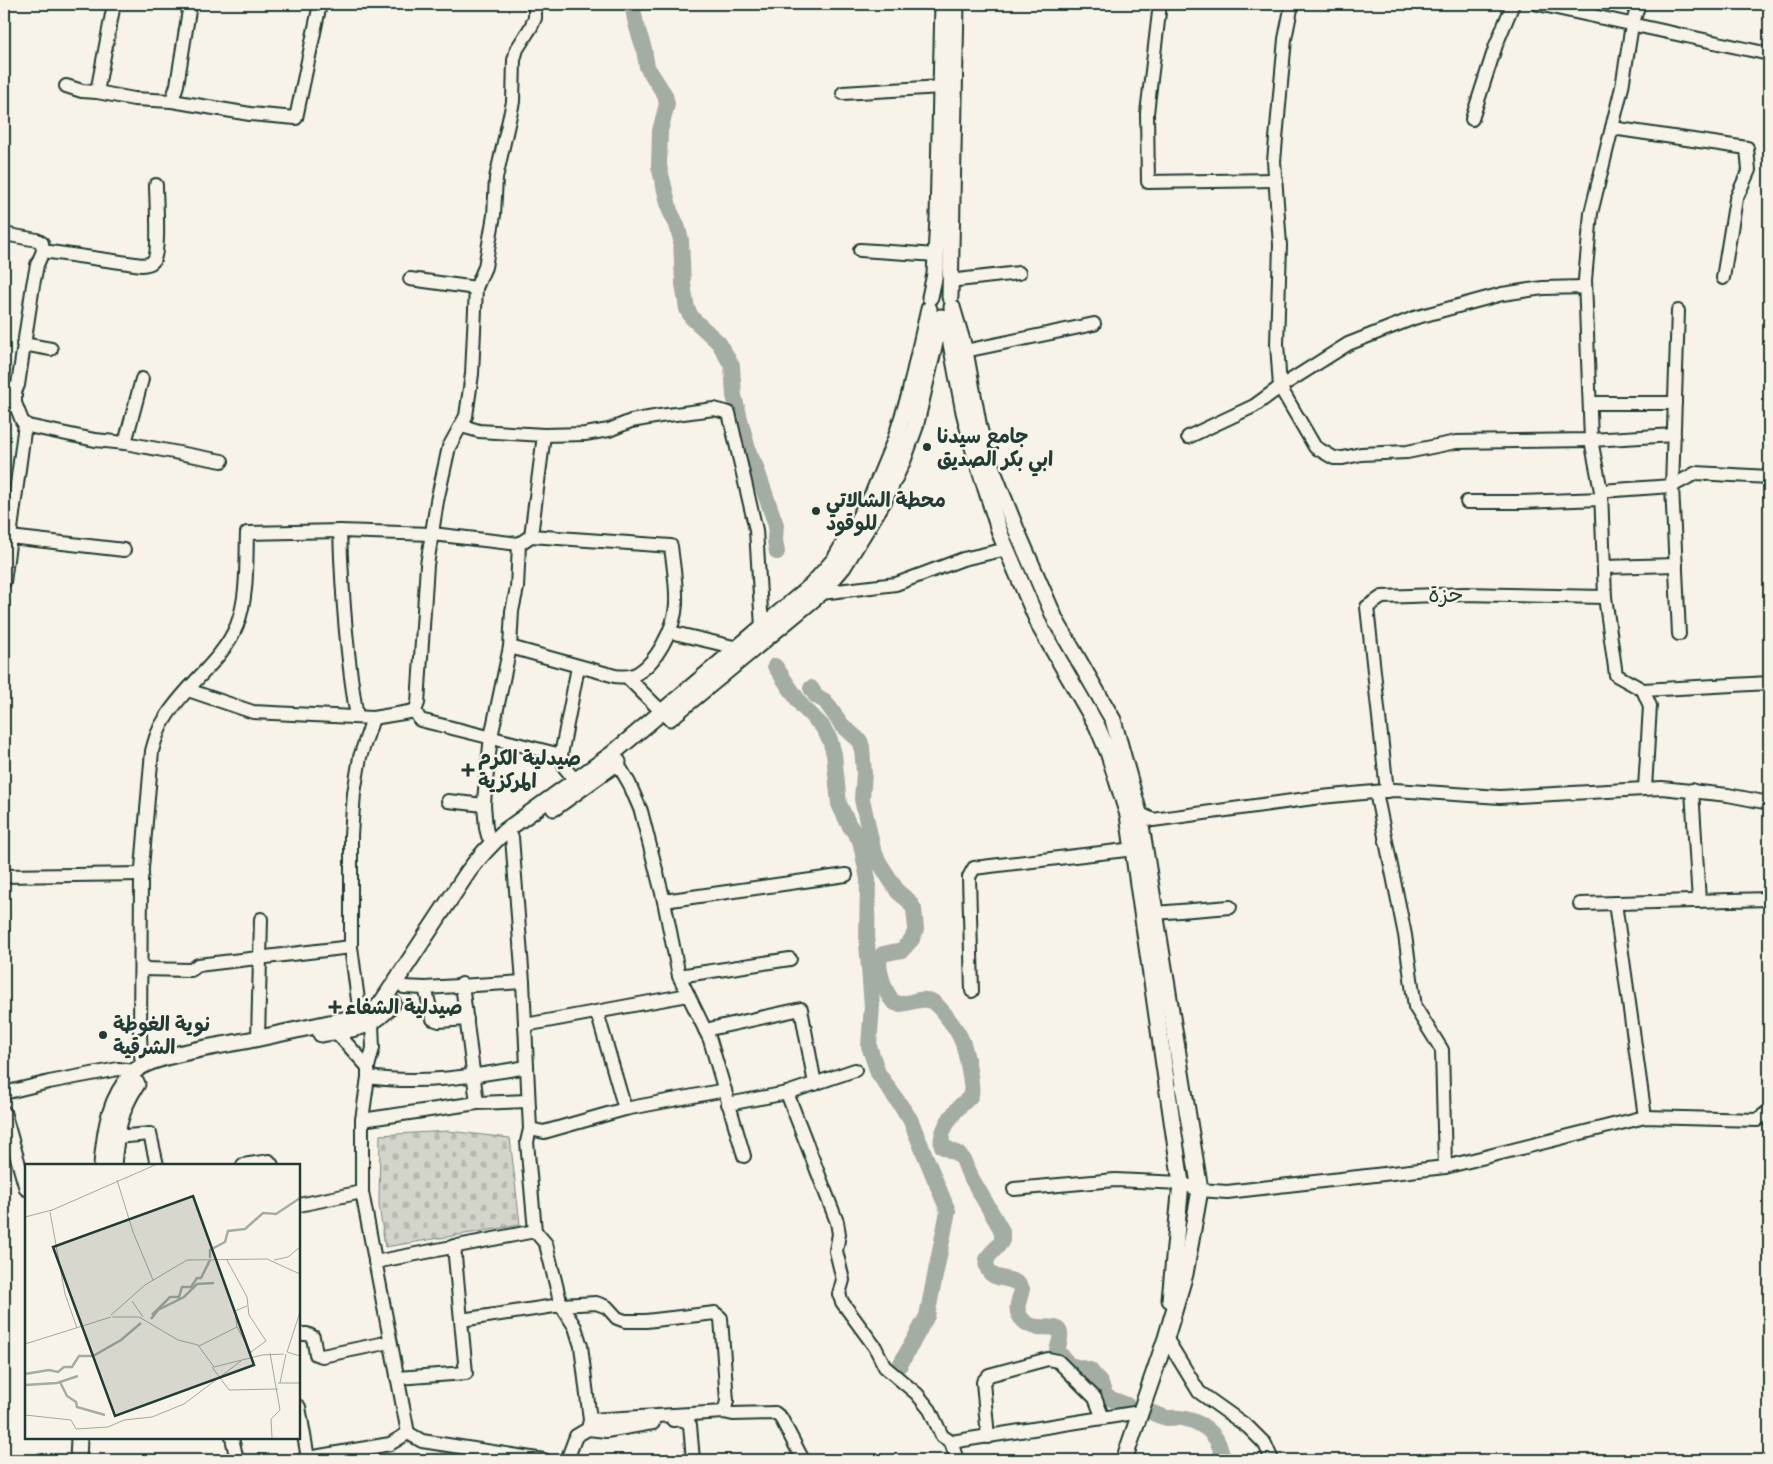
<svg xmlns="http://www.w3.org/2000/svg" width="1773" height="1464" font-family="'Indie Flower','Playpen Sans Arabic',sans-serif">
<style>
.cemetery{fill:url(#cemetery-stones);stroke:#79897f}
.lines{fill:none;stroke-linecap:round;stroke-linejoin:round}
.river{stroke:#a4ada3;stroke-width:16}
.minor-casing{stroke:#1f3d34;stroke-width:16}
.major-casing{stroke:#1f3d34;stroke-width:19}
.minor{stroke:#f7f3e8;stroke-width:12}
.major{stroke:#f7f3e8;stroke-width:15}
.poi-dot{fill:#1f3d34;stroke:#f7f3e8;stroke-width:2}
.labels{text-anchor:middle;stroke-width:5;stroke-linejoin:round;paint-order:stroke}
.poi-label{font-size:20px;font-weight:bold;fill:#1f3d34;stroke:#f7f3e8;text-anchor:start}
.quarter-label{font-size:22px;fill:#1f3d34;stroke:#f7f3e8}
.inset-river{fill:none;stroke:#a4ada3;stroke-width:2.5}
.inset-road{fill:none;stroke:#a1aaa0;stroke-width:1}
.view{fill:#1f3d34;fill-opacity:0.15;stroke:#1f3d34;stroke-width:2.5}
.inset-edge{fill:none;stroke:#1f3d34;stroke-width:2.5}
</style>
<defs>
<pattern id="cemetery-stones" width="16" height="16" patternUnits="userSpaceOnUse" patternTransform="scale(1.25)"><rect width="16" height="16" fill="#d3d5ca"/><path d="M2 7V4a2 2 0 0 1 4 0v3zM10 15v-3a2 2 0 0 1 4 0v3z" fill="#b5b8ae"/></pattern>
</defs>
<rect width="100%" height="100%" fill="#f7f3e8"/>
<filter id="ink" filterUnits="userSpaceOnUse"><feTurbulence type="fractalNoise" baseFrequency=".02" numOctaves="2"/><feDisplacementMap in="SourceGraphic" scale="10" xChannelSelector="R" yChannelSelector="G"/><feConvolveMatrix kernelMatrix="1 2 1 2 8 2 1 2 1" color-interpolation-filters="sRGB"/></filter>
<g filter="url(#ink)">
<path class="cemetery" d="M448,1131L510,1138L520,1225L385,1247L379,1205L380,1135Z"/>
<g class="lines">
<g class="river">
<path d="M632,4L636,24L644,49L647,67L665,95L667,104L660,131L659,166L670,211L677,225L681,240L683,284L687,309L692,318L719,343L732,366L734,396L749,453L755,465L776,525L775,540L777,552"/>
<path d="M775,666L802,706L822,726L830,740L834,754L839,804L849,825L860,840L868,879L867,943L872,1006L869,1046L878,1073L910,1119L948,1211L927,1316L900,1365"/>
<path d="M811,688L816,696L825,701L842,725L860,741L862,747L864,773L862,799L873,849L879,862L898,892L909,901L914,909L916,929L912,939L902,950L883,954L879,959C879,971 886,1005 901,1004C911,1003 921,997 931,1001C938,1003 958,1031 961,1039C965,1046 974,1090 971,1095C969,1099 964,1102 960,1106C951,1116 939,1132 942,1146L958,1154L963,1159L968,1172L1002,1231C1002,1232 1002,1239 1002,1240C999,1249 983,1255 987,1267C992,1284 1013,1273 1022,1289C1021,1294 1019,1299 1018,1304C1017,1309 1018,1315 1022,1319C1037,1339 1071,1311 1057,1350L1069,1365L1090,1370L1101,1384L1106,1397L1127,1405"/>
<path d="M1148,1411C1154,1413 1161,1417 1167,1418C1173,1418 1180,1417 1186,1419C1207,1424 1222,1439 1222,1460"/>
</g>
<defs>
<g id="minor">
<path d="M535,4V18L531,27L517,49L514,60L513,102L496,178L494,215L485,267L476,288L472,374L466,416L449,447L437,501L427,565L418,703L415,711L420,720L561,755"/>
<path d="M1160,4L1147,113L1148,182L1276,180"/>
<path d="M1292,4L1285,39L1274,161L1280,245L1277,344L1280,387L1315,447L1334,458H1343L1361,454L1407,452L1456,442L1591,440L1674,435"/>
<path d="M1538,4L1769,54"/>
<path d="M1639,4L1632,25L1622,87L1591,213L1585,280L1591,440L1601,491L1605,597L1616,675L1643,690L1650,706L1645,788"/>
<path d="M66,86L82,91L97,92L134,99L172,101L250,114L296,118L320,4"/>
<path d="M97,92L114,4"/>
<path d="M843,93L941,87"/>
<path d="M172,101L177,85L190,4"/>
<path d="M1472,119L1496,45L1513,4"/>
<path d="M1612,128L1747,148L1749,170L1736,199L1723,278"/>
<path d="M4,234L37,240L42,243L43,251L37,265L33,285L18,385L15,392V403L22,421L28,426L95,440L125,443L222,461"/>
<path d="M860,250L937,255"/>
<path d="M43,251L142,265C146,264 150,265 153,261C160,254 156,198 156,185"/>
<path d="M410,279L476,288"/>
<path d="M949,281L1019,273"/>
<path d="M1678,311L1672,486L1679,634"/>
<path d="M23,344L51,349"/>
<path d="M965,351L1094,324"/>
<path d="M4,385L15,392"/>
<path d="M1590,403H1675"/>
<path d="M462,426L479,431L544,435L585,434L609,430L631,421L660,416L714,409L729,413L756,530L762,627"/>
<path d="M1188,437L1254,406L1280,387L1348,344L1414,318L1502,294L1543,288L1585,287"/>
<path d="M125,443L142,379"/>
<path d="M1601,491L1672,486L1696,473L1769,477"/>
<path d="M1467,502H1521L1601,499"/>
<path d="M340,531C342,595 346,653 357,717"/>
<path d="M531,536L544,435"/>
<path d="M10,537L124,550"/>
<path d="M1604,567L1676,565"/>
<path d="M4,582L25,424"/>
<path d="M821,593L896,584L963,559L1007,549"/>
<path d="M670,632L738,648"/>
<path d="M627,677L662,712"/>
<path d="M188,690L253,712L373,718L415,711"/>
<path d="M1643,690L1769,683"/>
<path d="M373,718L360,757L354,793L351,835V947L358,1000L372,1024L373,1048L368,1067V1077L362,1120V1192L408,1433"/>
<path d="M612,754L629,783L641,811L664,901L679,976L710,1040L744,1156"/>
<path d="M575,780L565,768L561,755L578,667"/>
<path d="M1692,790L1699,901"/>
<path d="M1387,791L1367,607L1382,597L1464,594L1605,597"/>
<path d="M1376,792L1405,935L1415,1007L1442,1050L1445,1167"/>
<path d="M448,801L484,805"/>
<path d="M1132,814L1139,813L1153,820L1321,797L1395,790L1500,797L1662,788L1728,795L1769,803"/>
<path d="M505,831L512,837L523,982L530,1129L527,1142L535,1231L546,1244L561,1305L575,1327L581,1346L590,1420L588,1429L576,1436L567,1460"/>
<path d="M494,841L488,836L486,828L484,805L485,790L491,737L510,647L512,611L517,588L519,544"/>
<path d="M4,876L142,874"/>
<path d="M664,901L846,875"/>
<path d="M1615,903L1645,1117"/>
<path d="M1580,904L1769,899"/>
<path d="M1155,913L1230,907"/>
<path d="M141,969L191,970L198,965L351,947"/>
<path d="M679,976L790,959"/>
<path d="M462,984L477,1103"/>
<path d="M404,987L425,988L523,982"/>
<path d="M425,988L433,1019L439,1021L467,1019"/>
<path d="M972,991L969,877L974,868L1134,849"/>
<path d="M597,1012L625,1109"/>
<path d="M525,1025L688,995"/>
<path d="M705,1030L801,1009L815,1084"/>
<path d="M336,1032L368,1067"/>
<path d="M258,1038L261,919"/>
<path d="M143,1064L141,1056L140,1034L141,880L152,751C155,740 158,729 165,719C185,685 222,662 237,625C248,597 246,562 247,533L340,531L432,534L519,544L531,536L671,546C673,565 677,585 676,604C675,627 656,665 634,675C628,677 622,677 615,676L510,647"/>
<path d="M368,1077C422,1085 474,1076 527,1067"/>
<path d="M4,1093L49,1082L118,1069L135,1071"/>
<path d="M787,1093L837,1222L839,1234L836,1251L843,1280L839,1294L842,1302L875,1347L885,1367L917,1394L930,1410L942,1436L951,1442L957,1460"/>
<path d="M728,1104L787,1093L855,1070"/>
<path d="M4,1112L26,1189"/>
<path d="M362,1120L477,1103L528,1101"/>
<path d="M530,1129L544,1132L625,1109L725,1090"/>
<path d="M116,1137L150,1134L157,1165"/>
<path d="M243,1165L269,1161L272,1165"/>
<path d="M1014,1189L1115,1180L1181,1183L1200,1190L1227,1192L1445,1167L1645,1117L1757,1120L1769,1111"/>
<path d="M299,1205L362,1192"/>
<path d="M375,1262L535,1231"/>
<path d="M461,1320L561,1305L596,1303L607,1307L617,1318L625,1321H646L715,1313L721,1318L727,1401L724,1412"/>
<path d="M299,1334H307L313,1337L316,1354L322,1356L390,1342"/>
<path d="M1166,1338L1199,1392L1248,1427L1265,1444L1272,1460"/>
<path d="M397,1378L466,1373L454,1246"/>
<path d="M299,1407L308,1458"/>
<path d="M590,1420L724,1412L733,1414L775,1413L781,1418L803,1460"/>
<path d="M673,1420C680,1419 685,1419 690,1425L693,1460"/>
<path d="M588,1429L606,1431L653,1423"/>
<path d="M988,1437L983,1382L989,1375L1048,1359L1058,1361L1095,1398L1103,1418"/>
<path d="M232,1438L237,1460"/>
<path d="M951,1442L1140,1412"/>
<path d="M302,1460L308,1458L390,1444L408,1433L422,1441L544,1460"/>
</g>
<g id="major">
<path d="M930,297L935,274L938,218L943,4"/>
<path d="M950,297L956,4"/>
<path d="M952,307L965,351L979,428L987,456L1016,529L1056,621L1113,720L1139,813L1200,1190L1185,1274L1166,1338L1124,1460"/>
<path d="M946,317L964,412L974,451L1001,536L1041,629L1097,726L1108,752L1128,815L1181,1183L1170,1300"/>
<path d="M670,718L821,593L843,567L884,500L903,460L915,427L941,317"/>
<path d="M554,808L618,762"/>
<path d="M321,1034C352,1029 372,1030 393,1003"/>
<path d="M102,1165C105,1130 109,1097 135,1071C150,1055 231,1044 255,1039C288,1032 320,1025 352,1018L366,1014L377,1008L384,999L468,872C479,857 491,844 505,831L612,754L812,585L835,559L873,494L895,441L909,397L929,309"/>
<path d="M113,1165C116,1134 119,1110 137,1084"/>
<path d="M78,1460L79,1438"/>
</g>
</defs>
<use href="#minor" class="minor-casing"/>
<use href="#major" class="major-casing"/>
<use href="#minor" class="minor"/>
<use href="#major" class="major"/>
</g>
</g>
<g class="poi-dot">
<circle cx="927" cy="447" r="5"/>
<circle cx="816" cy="511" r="5"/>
<path d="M465.5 762.5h5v5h5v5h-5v5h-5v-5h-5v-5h5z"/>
<path d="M332.5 999.5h5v5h5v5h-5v5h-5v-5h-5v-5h5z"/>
<circle cx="103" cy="1035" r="5"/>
</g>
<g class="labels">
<g class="poi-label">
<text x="937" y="443">جامع سيدنا<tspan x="937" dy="23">ابي بكر الصديق</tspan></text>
<text x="826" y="507">محطة الشالاتي<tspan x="826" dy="23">للوقود</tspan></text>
<text x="478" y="765">صيدلية الكرم<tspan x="478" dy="23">المركزية</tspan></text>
<text x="345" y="1014">صيدلية الشفاء</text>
<text x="113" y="1031">نوية الغوطة<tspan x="113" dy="23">الشرقية</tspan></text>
</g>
<g class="quarter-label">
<text x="1446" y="602">حزة</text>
</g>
</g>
<g transform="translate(25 1164)">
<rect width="275" height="275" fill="#f7f3e8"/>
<path class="inset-river" d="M185,94V86L200,78L203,67L220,65L238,49L251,50L275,34M127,151L145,133H154L157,123H166L172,114H176L185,96M126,155L133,146L159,133L172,120L189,119M0,210L24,206L33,208L39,203H47L54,192H68L96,176L116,159M35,218L42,232L51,238L52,243L80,251M0,221L32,219L53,212"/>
<path class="inset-road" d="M92,16L108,68L128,116M25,47L130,1M25,48L40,130L52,164M0,53L27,46M202,96L222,133L224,151L241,177L226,188M249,96L263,93L275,83M107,137L118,153M222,142L210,147L212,163L226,189M275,148L262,188L275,192M86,151L120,121L162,96L242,95L275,110M87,153H114L153,176L173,181L189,203L237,191L259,190M0,180L86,153M174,182L212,163M245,189L255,246L246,255L247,274M187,203L204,226L253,225M253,219H275M255,219L261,190M0,251L46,256L51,265L83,263L99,256L127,253L159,240L216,197"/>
<path class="view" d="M168,32L229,201L90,252L28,83Z"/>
<rect width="275" height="275" class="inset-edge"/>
</g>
<rect width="1773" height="1464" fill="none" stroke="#f7f3e8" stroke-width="20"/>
<rect x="10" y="10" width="1753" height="1444" fill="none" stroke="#1f3d34" stroke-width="2" filter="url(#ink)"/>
</svg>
